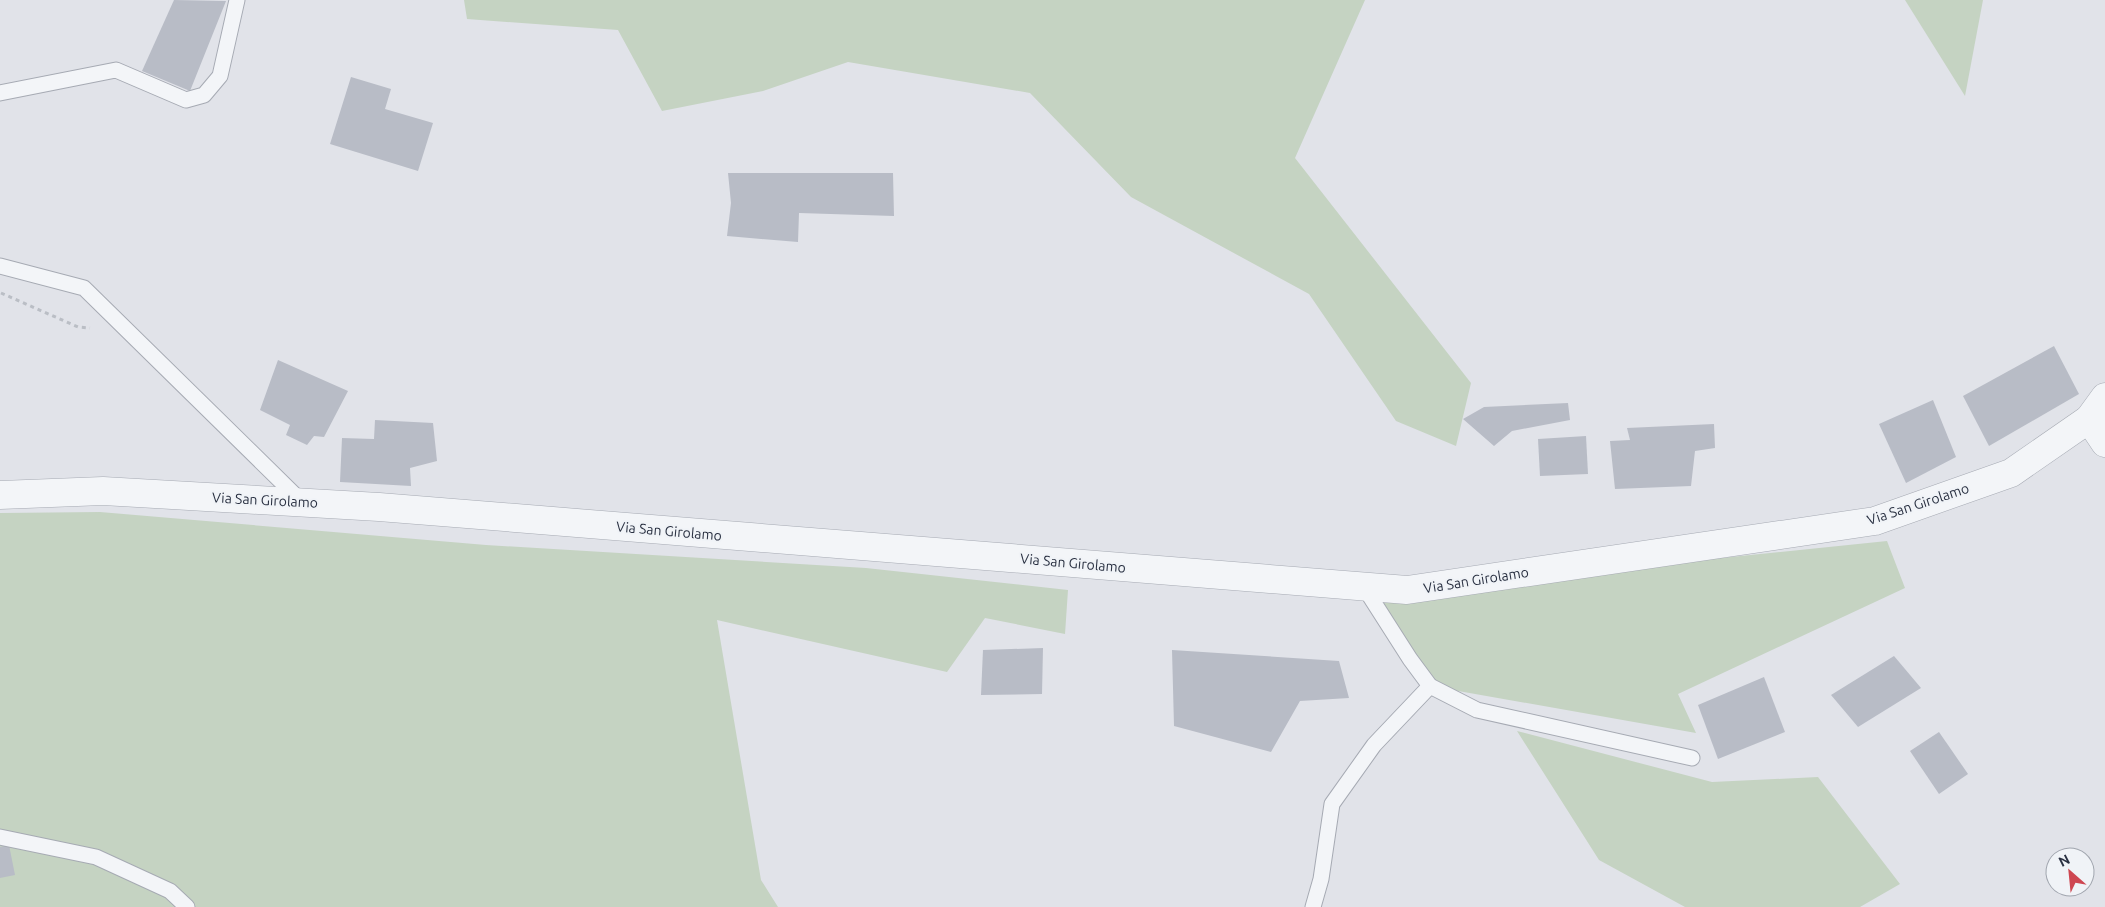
<svg xmlns="http://www.w3.org/2000/svg" width="2105" height="907" font-family="Ubuntu,sans-serif">
<style>
.green{fill:#c5d3c2}
.building{fill:#b8bcc6}
.lines{fill:none;stroke-linecap:round;stroke-linejoin:round}
.service-casing{stroke:#a6aab3;stroke-width:17}
.minor-casing{stroke:#a6aab3;stroke-width:29}
.tertiary-casing{stroke:#a6aab3;stroke-width:29}
.path{stroke:#babec5;stroke-width:3;stroke-dasharray:4 4;stroke-linecap:butt}
.service{stroke:#f3f5f8;stroke-width:15}
.minor{stroke:#f3f5f8;stroke-width:28}
.tertiary{stroke:#f3f5f8;stroke-width:28}
.labels{text-anchor:middle;stroke-width:4;stroke-linejoin:round;paint-order:stroke}
.street-label{font-size:14px;fill:#293041;stroke:#f0f3f7}
</style>
<rect width="100%" height="100%" fill="#e1e3e9"/>
<g class="green">
<path d="M464,0H1365L1295,158L1471,383L1456,446L1396,421L1309,294L1131,197L1030,93L848,62L763,91L662,111L618,30L467,19Z"/>
<path d="M1905,0H1983L1965,96Z"/>
<path d="M100,512L486,545L866,568L1068,590L1065,634L985,618L947,672L717,620L761,880L778,907H0V513Z"/>
<path d="M1887,541L1905,588L1678,694L1696,733L1430,686L1364,587L1407,590Z"/>
<path d="M1517,731L1712,782L1818,777L1900,884L1860,907H1685L1599,860Z"/>
</g>
<g class="building">
<path d="M174,0L226,1L190,91L142,71Z"/>
<path d="M351,77L391,89L385,109L433,123L418,171L330,144Z"/>
<path d="M728,173H893L894,216L799,213L798,242L727,236L731,203Z"/>
<path d="M2054,346L2079,394L1989,446L1963,396Z"/>
<path d="M278,360L348,391L324,437L314,436L307,445L286,435L290,425L260,410Z"/>
<path d="M1933,400L1956,457L1906,483L1879,424Z"/>
<path d="M1568,403L1570,420L1512,431L1494,446L1463,419L1484,407Z"/>
<path d="M375,420L433,423L437,461L410,468L411,486L340,482L342,438L374,439Z"/>
<path d="M1714,424L1715,448L1695,451L1691,486L1615,489L1610,441L1630,440L1627,428Z"/>
<path d="M1586,436L1588,474L1540,476L1538,439Z"/>
<path d="M1043,648L1042,694L981,695L983,650Z"/>
<path d="M1172,650L1339,661L1349,698L1300,701L1271,752L1174,726Z"/>
<path d="M1894,656L1921,688L1858,727L1831,695Z"/>
<path d="M1764,677L1785,732L1718,759L1698,705Z"/>
<path d="M1939,732L1968,774L1939,794L1910,751Z"/>
<path d="M9,845L15,875L0,878V847Z"/>
</g>
<g class="lines">
<defs>
<g id="service">
<path d="M0,93L116,70L186,100L204,95L220,76L237,0"/>
<path d="M0,266L84,288L302,502"/>
<path d="M1364,587L1410,659L1430,686L1477,710L1692,758"/>
<path d="M0,837L96,857L170,891L187,907"/>
<path d="M1313,907L1321,879L1332,804L1374,745L1430,686"/>
</g>
<path id="minor" d="M2089,419L2105,443"/>
<path id="tertiary" d="M0,495L103,491L379,507L1407,590L1875,521L2011,473L2089,419L2105,397"/>
</defs>
<use href="#service" class="service-casing"/>
<use href="#minor" class="minor-casing"/>
<use href="#tertiary" class="tertiary-casing"/>
<path class="path" d="M1,293L78,327L90,328"/>
<use href="#service" class="service"/>
<use href="#minor" class="minor"/>
<use href="#tertiary" class="tertiary"/>
</g>
<g class="labels">
<g class="street-label">
<text transform="translate(265 500) rotate(3)" y="5">Via San Girolamo</text>
<text transform="translate(1918 504) rotate(-18)" y="5">Via San Girolamo</text>
<text transform="translate(669 531) rotate(5)" y="5">Via San Girolamo</text>
<text transform="translate(1073 563) rotate(5)" y="5">Via San Girolamo</text>
<text transform="translate(1476 580) rotate(-9)" y="5">Via San Girolamo</text>
</g>
</g>
<g transform="translate(2070 872) rotate(333)"><circle r="24" fill="#f0f3f7" stroke="#a0a5ae"/>
<path d="M0-4L9 19L0 12L-9 19Z" fill="#ce4651"/>
<text y="-8" font-size="14" font-weight="bold" text-anchor="middle" fill="#293041">N</text>
</g>
</svg>
